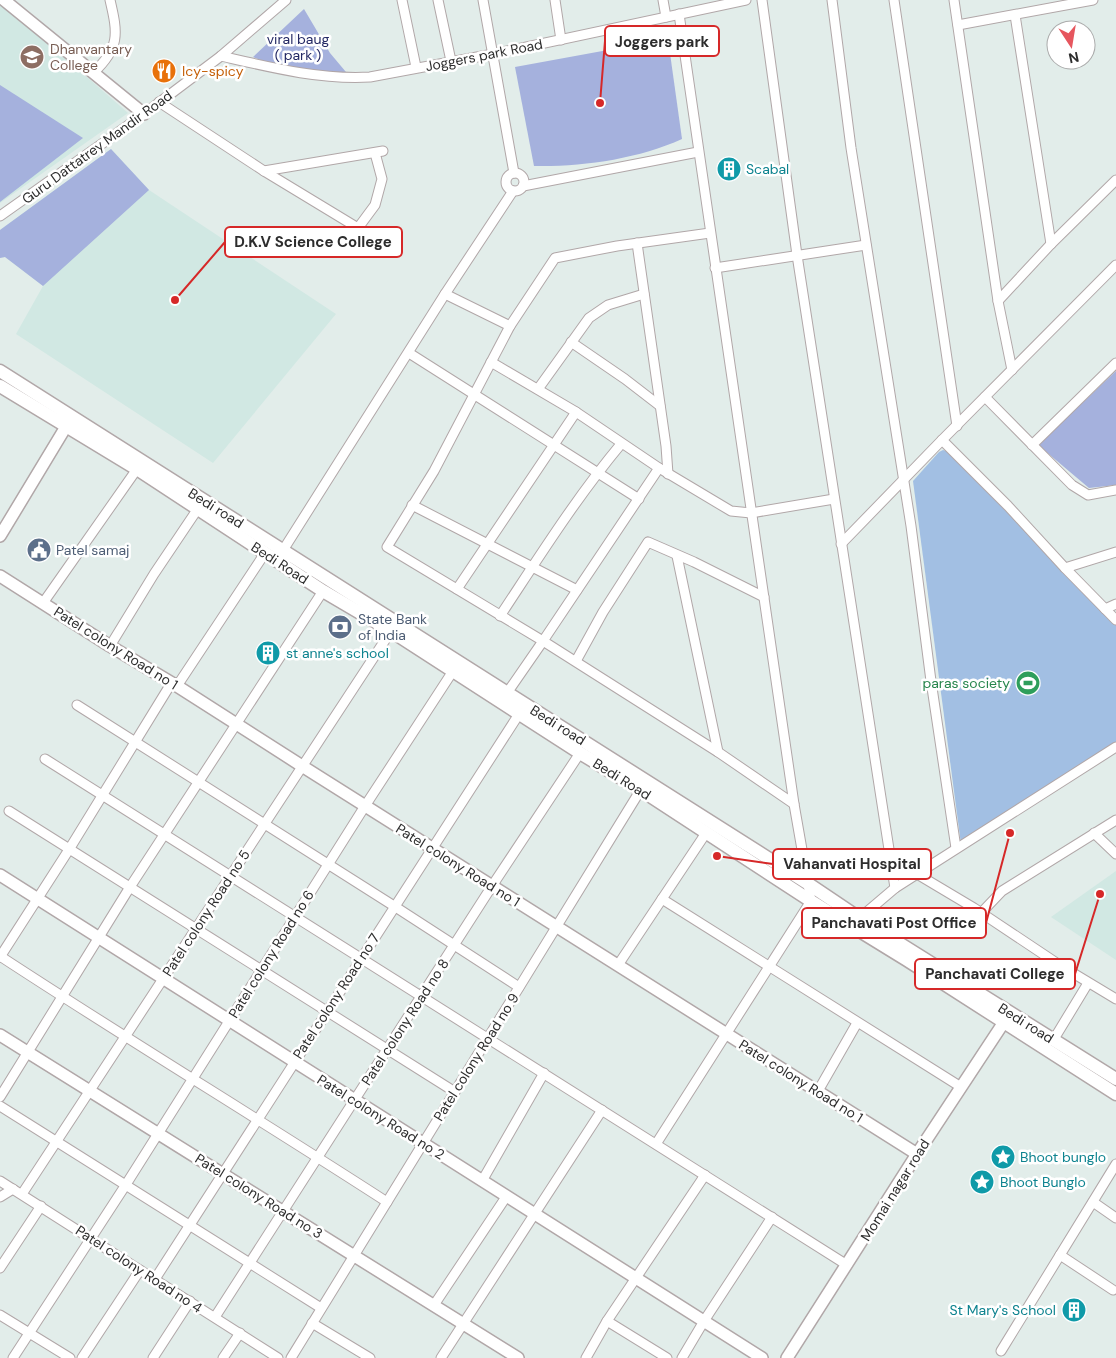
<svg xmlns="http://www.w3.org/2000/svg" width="1116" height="1358" font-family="'DM Sans',sans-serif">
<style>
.education{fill:#d1e8e3}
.green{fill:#a5b1dd}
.pitch{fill:#a2bfe3}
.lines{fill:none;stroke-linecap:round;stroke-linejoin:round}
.minor-casing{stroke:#b1a7a8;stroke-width:11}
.tertiary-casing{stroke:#b1a7a8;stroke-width:14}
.secondary-casing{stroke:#b1a7a8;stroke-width:15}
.minor{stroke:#fff;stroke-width:9}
.tertiary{stroke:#fff;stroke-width:11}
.secondary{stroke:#fff;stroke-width:12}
.labels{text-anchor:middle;stroke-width:5;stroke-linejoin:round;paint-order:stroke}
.park-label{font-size:14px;fill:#242964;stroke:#fff}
.education-label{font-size:14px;fill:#785e54;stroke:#fff;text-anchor:start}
.street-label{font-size:14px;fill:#2d2d2d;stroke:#fff}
.food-label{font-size:14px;fill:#c56008;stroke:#fff;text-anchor:start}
.culture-label{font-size:14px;fill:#0d838f;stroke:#fff;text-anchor:start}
.service-label{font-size:14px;fill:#4e5e75;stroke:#fff;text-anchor:start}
.leisure-label{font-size:14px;fill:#27864d;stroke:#fff;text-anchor:end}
.leader{fill:none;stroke:#d62828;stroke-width:2}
.callout-dot{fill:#d62828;stroke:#fff;stroke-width:2}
.callout{fill:#fff;stroke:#d62828;stroke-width:2}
.callout-label{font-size:15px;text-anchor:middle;font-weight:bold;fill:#2d2d2d}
</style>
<rect width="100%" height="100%" fill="#e2edea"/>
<g class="education">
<path d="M0,1L128,113L0,203Z"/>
<path d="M111,149L149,190L336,314L213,463L16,334L43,286L5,257L0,258V230Z"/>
<path d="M1116,871V960L1051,917Z"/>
</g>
<g class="green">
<path d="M304,9L330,53L351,78L284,69L253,57Z"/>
<path d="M668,39L682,139C638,159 582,167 534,166L515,67Z"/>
<path d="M0,85L83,138L0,202Z"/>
<path d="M111,149L149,190L43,286L5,257L0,258V230Z"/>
<path d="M1116,371V485L1089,488L1038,445Z"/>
</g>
<path class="pitch" d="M943,450L950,452L1116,621V745L961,844L913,481L939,452Z"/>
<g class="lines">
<defs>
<g id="minor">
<path d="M402,0L416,67"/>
<path d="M438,0L451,61"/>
<path d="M483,0L514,173"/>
<path d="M555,0L561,40"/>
<path d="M663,0L666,17"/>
<path d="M762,0L797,255L895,888"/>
<path d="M832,0L851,148L911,526L931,681L956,848"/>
<path d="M894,0L957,426"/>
<path d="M954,0L998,301L1012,370"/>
<path d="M1015,15L1051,244"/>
<path d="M958,25L1093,0"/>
<path d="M221,56C269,67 320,80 370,77L493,54L746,0"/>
<path d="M93,73C120,48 118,34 110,0"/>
<path d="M159,102L264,171L358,228L375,205L382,179L375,153"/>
<path d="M264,171L383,151"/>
<circle cx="515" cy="182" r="9"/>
<path d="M523,186L698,152"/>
<path d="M0,216L144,114L221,56L286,0"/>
<path d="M637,243L666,446L668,474"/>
<path d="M715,268L866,245"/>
<path d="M445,294L510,326"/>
<path d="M998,301L1051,244L1116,180"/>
<path d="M571,342L625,379L660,406"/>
<path d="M409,353L639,499"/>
<path d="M491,362L576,412L659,468L731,511L751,513L834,499"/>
<path d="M538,389L589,318L608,305L644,294"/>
<path d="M985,397L1072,485L1088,495L1116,490"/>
<path d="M942,440L1008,506L1065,568L1116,620"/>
<path d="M1032,445L1116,363"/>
<path d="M659,468L543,641L718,752L794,804"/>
<path d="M412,505L577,590"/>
<path d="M841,544L942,440L1116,265"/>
<path d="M280,555L445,294L513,191"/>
<path d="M677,556L718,752"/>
<path d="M1065,568L1116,552"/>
<path d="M457,589L576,412"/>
<path d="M43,603L137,469"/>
<path d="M1105,609L1116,604"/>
<path d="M500,616C539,557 576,498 621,444"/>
<path d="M110,646L154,574L197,510"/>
<path d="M576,661L603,612L648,542L694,562L764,597"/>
<path d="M177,686L265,553"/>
<path d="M507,693L543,641L387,547L434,471L510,326L555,258L617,246L710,233"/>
<path d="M77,705L394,906L519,987"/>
<path d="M45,759L847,1265"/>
<path d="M9,811L455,1092"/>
<path d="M1094,833L1116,854"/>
<path d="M917,874L974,908L1058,964L1116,999"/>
<path d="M662,899L961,1087"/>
<path d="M981,913L1002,891L1116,820"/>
<path d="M855,922L895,888L1116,747"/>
<path d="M0,956C128,1040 259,1119 387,1202"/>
<path d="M0,957L70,848L172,682"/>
<path d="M618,965L706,833"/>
<path d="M1054,1039L1088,983"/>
<path d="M818,1091L857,1023"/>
<path d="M0,1097L130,887L323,591"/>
<path d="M0,1106L321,1308"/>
<path d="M656,1144L811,901L794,804L679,14"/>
<path d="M0,1181L278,1358"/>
<path d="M482,1181L544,1073"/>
<path d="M22,1194L391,631"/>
<path d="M0,1197L13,1189"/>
<path d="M1093,1202L1116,1218"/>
<path d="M1060,1255L1113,1290"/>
<path d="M0,1268L41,1206"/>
<path d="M155,1279L519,714"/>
<path d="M434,1305L506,1197"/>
<path d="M0,1315L70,1358"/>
<path d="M215,1317L492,886L580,753"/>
<path d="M607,1321L667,1358"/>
<path d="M312,1323L370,1358"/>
<path d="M1001,1351L1116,1164"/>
<path d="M13,1358L125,1186L365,806L453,671"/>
<path d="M82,1358L140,1270"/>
<path d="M153,1358L190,1301"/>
<path d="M223,1358L240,1333"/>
<path d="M291,1358L643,786"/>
<path d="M441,1358L602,1110"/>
<path d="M586,1358L607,1321L705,1175"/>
<path d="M682,1358L704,1321L772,1217"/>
</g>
<g id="tertiary">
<path d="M4,0L144,114"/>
<path d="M0,536L70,420"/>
<path d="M0,576L110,646L177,686L302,766L917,1154"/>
<path d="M0,875L762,1358"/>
<path d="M0,1035L518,1358"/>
<path d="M787,1358L917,1154L1004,1022"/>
</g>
<g id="secondary">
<path d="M0,371L807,883L859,918L1116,1079"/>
<path d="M0,386L137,469L323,591L391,631L580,753L641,790L811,901L907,960L1116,1094"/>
</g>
</defs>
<use href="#minor" class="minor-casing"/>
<use href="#tertiary" class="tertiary-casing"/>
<use href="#secondary" class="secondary-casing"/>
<use href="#minor" class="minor"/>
<use href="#tertiary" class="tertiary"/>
<use href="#secondary" class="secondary"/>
</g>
<defs>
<symbol id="university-disc" viewBox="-11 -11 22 22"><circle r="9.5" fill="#8d6e63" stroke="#fff"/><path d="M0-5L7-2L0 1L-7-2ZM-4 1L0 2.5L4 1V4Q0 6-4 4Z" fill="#fff"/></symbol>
<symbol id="restaurant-disc" viewBox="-11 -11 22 22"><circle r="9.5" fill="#e8710a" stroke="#fff"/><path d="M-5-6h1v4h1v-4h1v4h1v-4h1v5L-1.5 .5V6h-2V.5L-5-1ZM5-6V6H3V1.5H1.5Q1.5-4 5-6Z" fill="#fff"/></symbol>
<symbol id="building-disc" viewBox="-11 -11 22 22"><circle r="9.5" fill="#0f9aa8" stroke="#fff"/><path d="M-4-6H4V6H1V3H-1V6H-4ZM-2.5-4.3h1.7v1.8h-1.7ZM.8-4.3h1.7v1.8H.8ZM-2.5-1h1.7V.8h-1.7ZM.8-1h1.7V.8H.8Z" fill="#fff"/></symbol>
<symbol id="civic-disc" viewBox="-11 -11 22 22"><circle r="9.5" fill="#5c6f8a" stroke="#fff"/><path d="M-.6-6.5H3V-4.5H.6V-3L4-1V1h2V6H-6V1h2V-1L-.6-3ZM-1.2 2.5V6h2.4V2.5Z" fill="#fff"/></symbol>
<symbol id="bank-disc" viewBox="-11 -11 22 22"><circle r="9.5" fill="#5c6f8a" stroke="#fff"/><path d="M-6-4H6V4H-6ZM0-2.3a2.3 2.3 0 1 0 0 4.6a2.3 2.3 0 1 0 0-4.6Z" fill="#fff"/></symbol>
<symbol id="stadium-disc" viewBox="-11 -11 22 22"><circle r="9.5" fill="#2e9e5b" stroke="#fff"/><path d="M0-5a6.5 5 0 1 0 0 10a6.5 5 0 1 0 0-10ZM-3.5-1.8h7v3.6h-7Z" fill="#fff"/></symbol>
<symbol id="sight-disc" viewBox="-11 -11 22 22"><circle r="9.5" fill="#0f9aa8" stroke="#fff"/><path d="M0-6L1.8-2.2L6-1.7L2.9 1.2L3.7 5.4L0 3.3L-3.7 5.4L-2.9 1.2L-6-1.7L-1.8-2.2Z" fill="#fff"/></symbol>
</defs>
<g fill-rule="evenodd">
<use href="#university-disc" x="18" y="43" width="28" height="28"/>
<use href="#restaurant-disc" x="150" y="57" width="28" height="28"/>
<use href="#building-disc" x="715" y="155" width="28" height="28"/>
<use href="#civic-disc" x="25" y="536" width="28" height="28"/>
<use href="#bank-disc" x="326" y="613" width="28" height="28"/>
<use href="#building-disc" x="254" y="639" width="28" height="28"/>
<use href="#stadium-disc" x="1014" y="669" width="28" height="28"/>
<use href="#sight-disc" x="989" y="1143" width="28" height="28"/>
<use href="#sight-disc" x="968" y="1168" width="28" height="28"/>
<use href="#building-disc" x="1060" y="1296" width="28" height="28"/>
</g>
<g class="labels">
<g class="park-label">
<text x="298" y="44">viral baug<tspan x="298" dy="16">( park )</tspan></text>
</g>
<g class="education-label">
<text x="50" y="54">Dhanvantary<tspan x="50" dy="16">College</tspan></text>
</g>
<g class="street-label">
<text transform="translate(484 55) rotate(-11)" y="5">Joggers park Road</text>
<text transform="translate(97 147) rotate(-36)" y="5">Guru Dattatrey Mandir Road</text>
<text transform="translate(216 508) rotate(32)" y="5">Bedi road</text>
<text transform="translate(280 563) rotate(33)" y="5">Bedi Road</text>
<text transform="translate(116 648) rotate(32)" y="5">Patel colony Road no 1</text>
<text transform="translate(558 725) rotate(32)" y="5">Bedi road</text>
<text transform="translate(622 779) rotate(32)" y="5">Bedi Road</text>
<text transform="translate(458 865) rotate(32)" y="5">Patel colony Road no 1</text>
<text transform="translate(206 913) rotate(-57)" y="5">Patel colony Road no 5</text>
<text transform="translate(271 954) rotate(-58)" y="5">Patel colony Road no 6</text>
<text transform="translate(336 996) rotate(-57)" y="5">Patel colony Road no 7</text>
<text transform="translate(405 1022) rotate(-57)" y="5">Patel colony Road no 8</text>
<text transform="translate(1026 1023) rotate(32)" y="5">Bedi road</text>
<text transform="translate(476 1057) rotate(-58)" y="5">Patel colony Road no 9</text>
<text transform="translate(801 1081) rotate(32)" y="5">Patel colony Road no 1</text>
<text transform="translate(381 1117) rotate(32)" y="5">Patel colony Road no 2</text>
<text transform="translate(895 1190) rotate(-58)" y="5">Momai nagar road</text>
<text transform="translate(259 1196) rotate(32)" y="5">Patel colony Road no 3</text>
<text transform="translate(139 1269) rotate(33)" y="5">Patel colony Road no 4</text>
</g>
<g class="food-label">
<text x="182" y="76">Icy-spicy</text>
</g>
<g class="culture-label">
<text x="746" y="174">Scabal</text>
<text x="286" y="658">st anne's school</text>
<text x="1020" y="1162">Bhoot bunglo</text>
<text x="1000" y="1187">Bhoot Bunglo</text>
<text x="1056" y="1315" text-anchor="end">St Mary's School</text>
</g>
<g class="service-label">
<text x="56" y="555">Patel samaj</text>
<text x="358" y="624">State Bank<tspan x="358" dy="16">of India</tspan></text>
</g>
<g class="leisure-label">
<text x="1010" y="688">paras society</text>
</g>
</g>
<path class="leader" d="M600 103L605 41M175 300L225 242M717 856L773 864M1010 833L986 923M1100 894L1075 974"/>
<g class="callout-dot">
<circle cx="600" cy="103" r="5"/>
<circle cx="175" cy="300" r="5"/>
<circle cx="717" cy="856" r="5"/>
<circle cx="1010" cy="833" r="5"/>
<circle cx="1100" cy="894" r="5"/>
</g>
<g class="callout">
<rect x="605" y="26" width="114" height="30" rx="5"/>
<rect x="225" y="227" width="177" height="30" rx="5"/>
<rect x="773" y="849" width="158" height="30" rx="5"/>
<rect x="802" y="908" width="184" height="30" rx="5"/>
<rect x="915" y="959" width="160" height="30" rx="5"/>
</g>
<g class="callout-label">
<text x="662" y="47">Joggers park</text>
<text x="313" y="247">D.K.V Science College</text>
<text x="852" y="869">Vahanvati Hospital</text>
<text x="894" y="928">Panchavati Post Office</text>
<text x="995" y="979">Panchavati College</text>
</g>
<g transform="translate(1071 45) rotate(168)"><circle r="24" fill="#ffffff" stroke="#ababab"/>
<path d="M0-4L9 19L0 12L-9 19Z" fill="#e6565e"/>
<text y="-8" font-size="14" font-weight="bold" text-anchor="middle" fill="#2d2d2d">N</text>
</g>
</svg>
